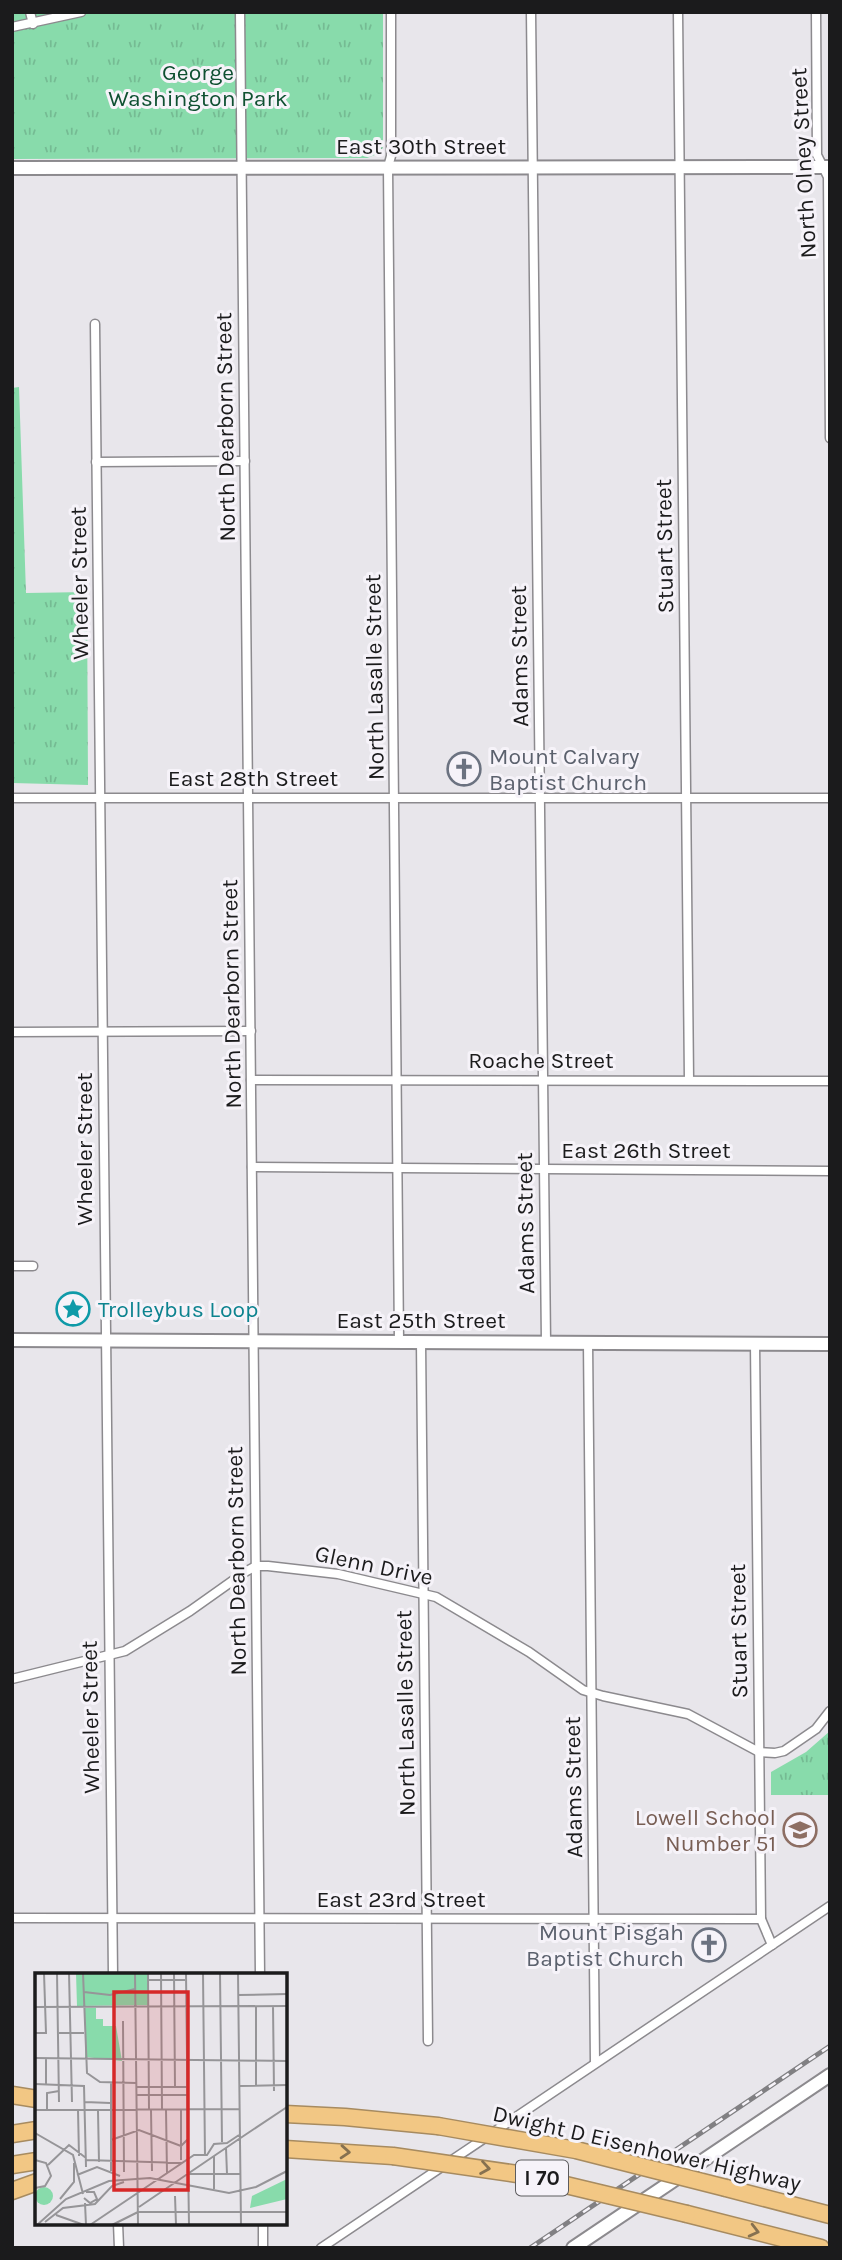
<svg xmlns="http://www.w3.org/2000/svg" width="842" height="2260" font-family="Karla,sans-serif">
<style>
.park{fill:url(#park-tufts)}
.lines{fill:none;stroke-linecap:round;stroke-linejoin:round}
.street-casing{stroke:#8c8a8e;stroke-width:11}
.secondary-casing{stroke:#8c8a8e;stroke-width:16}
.highway-casing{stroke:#a78b60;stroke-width:19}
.street{stroke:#fff;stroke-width:8}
.secondary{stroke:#fff;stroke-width:12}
.highway{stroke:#f2c784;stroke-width:16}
.rail-casing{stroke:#818083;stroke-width:5}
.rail{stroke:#f6f3f9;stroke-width:2.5;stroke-dasharray:8;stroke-linecap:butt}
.highway-bridge-casing{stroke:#a78b60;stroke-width:19;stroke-linecap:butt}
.highway-bridge{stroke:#f2c784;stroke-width:16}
.oneway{stroke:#867150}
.labels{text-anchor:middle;stroke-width:6;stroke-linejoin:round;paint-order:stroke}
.shield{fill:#f6f3f9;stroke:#5d5c5e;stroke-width:2}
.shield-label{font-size:21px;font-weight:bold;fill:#1b1b1c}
.park-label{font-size:23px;fill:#0e5031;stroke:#f6f3f9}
.street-label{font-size:23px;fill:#1b1b1c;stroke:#f6f3f9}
.worship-label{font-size:23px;fill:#5b616d;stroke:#f6f3f9;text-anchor:start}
.culture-label{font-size:23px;fill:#0d838f;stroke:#f6f3f9;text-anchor:start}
.education-label{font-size:23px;fill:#785e54;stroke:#f6f3f9;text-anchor:end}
.inset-road{fill:none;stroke:#969598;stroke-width:2}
.view{fill:#d62828;fill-opacity:0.15;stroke:#d62828;stroke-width:3.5}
.inset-edge{fill:none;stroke:#1b1b1c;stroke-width:3.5}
</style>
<defs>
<pattern id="park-tufts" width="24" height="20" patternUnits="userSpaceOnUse" patternTransform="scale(1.75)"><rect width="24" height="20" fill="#88dbab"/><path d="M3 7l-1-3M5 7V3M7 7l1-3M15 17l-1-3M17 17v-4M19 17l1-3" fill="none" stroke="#75bb93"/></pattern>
</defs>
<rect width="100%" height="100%" fill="#e8e6eb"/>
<g class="park">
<path d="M12,12H383V147L380,153L367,158L12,159Z"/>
<path d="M19,387L26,593L87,592L88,785L12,783V388Z"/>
<path d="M830,1731V1795H771V1772L806,1752Z"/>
</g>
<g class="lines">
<defs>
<g id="street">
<path d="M30,12L33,24"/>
<path d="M240,12L260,1975"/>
<path d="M391,12V156L388,167L399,1342"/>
<path d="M531,12L546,1342"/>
<path d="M678,12L689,1080"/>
<path d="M816,12L817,155L828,177L830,438"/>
<path d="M12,27L81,12"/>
<path d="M95,324L113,1975"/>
<path d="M96,462L245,461"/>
<path d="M12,798H830"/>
<path d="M12,1032L251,1031"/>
<path d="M251,1080L830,1081"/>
<path d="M252,1167L830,1171"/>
<path d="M12,1266H33"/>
<path d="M421,1342L428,2041"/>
<path d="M588,1342L595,2063"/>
<path d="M755,1343L761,1919"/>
<path d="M12,1679L125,1651L190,1611L245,1572L256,1566H268L338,1574L436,1597L529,1652L583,1690L603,1696L688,1714L759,1752L775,1753L784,1751L816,1729L830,1711"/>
<path d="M12,1918L761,1919L772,1945"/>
<path d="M118,2223L119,2248"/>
<path d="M263,2223V2248"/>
<path d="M321,2248L830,1906"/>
</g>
<g id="secondary">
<path d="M12,168L830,167"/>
<path d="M12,1340L830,1344"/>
<path d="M573,2248L830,2075"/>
</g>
<g id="highway">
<path d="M12,2095L37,2099"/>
<path d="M285,2114L345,2117L438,2126"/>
<path d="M12,2134L37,2130"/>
<path d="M285,2149L393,2156"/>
<path d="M12,2165L37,2161"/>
<path d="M726,2188L830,2215"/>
<path d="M12,2191L37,2182"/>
<path d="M687,2214L821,2248"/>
</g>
</defs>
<use href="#street" class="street-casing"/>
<use href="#secondary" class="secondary-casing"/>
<use href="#highway" class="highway-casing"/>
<use href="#street" class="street"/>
<use href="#secondary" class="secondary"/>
<use href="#highway" class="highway"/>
<defs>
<path id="rail" d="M530,2248L830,2046"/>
</defs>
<use href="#rail" class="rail-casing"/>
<use href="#rail" class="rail"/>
<defs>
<g id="highway-bridge">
<path d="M438,2126L576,2150L726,2188"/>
<path d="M393,2156L524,2175L687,2214"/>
</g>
</defs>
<use href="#highway-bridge" class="highway-bridge-casing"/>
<use href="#highway-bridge" class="highway-bridge"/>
</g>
<defs><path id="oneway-chevron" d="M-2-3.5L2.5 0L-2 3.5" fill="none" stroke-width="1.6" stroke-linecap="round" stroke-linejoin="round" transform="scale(1.75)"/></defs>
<g class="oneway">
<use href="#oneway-chevron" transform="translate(345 2152) rotate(4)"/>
<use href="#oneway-chevron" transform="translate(485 2168) rotate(9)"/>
<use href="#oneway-chevron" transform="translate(754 2231) rotate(14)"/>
</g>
<defs>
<symbol id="church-ring" viewBox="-11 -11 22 22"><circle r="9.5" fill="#f6f3f9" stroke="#6b7280" stroke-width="1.5"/><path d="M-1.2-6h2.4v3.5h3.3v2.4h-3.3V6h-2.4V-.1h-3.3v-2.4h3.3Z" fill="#6b7280"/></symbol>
<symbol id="sight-ring" viewBox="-11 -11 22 22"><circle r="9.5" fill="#f6f3f9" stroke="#0f9aa8" stroke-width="1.5"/><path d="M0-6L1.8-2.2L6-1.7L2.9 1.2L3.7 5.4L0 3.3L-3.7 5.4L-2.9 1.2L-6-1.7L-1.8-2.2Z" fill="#0f9aa8"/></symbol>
<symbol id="school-ring" viewBox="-11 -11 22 22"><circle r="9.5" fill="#f6f3f9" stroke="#8d6e63" stroke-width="1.5"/><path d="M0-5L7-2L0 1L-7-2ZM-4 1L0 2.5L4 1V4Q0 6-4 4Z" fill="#8d6e63"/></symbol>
</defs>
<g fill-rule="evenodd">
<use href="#church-ring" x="445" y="750" width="38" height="38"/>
<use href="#sight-ring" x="54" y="1290" width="38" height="38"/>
<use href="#school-ring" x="781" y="1811" width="38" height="38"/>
<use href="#church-ring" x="690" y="1926" width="38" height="38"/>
</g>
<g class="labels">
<rect class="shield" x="516" y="2160.5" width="52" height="35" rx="5"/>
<g class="shield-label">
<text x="542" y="2185">I 70</text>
</g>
<g class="park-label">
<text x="198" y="80">George<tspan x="198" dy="26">Washington Park</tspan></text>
</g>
<g class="street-label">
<text x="421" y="154">East 30th Street</text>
<text transform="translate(803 163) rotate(-93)" y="8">North Olney Street</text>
<text transform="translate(225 427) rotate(-91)" y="8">North Dearborn Street</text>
<text transform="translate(664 546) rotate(-91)" y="8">Stuart Street</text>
<text transform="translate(79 583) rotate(-91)" y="8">Wheeler Street</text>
<text transform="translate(519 656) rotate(-91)" y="8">Adams Street</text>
<text transform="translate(374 677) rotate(-91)" y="8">North Lasalle Street</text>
<text x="253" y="786">East 28th Street</text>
<text transform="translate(231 994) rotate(-91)" y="8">North Dearborn Street</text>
<text x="541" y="1068">Roache Street</text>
<text transform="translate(84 1149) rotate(-90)" y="8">Wheeler Street</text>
<text x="646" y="1158">East 26th Street</text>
<text transform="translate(525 1223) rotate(-91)" y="8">Adams Street</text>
<text x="421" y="1328">East 25th Street</text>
<text transform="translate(236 1561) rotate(-91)" y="8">North Dearborn Street</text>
<text transform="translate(374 1565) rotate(12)" y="8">Glenn Drive</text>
<text transform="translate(738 1631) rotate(-91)" y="8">Stuart Street</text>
<text transform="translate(405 1713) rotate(-91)" y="8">North Lasalle Street</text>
<text transform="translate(90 1717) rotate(-91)" y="8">Wheeler Street</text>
<text transform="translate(573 1787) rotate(-91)" y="8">Adams Street</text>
<text x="401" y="1907">East 23rd Street</text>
<text transform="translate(647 2148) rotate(13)" y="8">Dwight D Eisenhower Highway</text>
</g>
<g class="worship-label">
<text x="489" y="764">Mount Calvary<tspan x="489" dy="26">Baptist Church</tspan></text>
<text x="684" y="1940" text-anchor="end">Mount Pisgah<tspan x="684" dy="26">Baptist Church</tspan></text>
</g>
<g class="culture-label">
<text x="98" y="1317">Trolleybus Loop</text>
</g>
<g class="education-label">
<text x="776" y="1825">Lowell School<tspan x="776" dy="26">Number 51</tspan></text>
</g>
</g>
<g transform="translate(35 1973)">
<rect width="252" height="252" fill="#e8e6eb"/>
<path d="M0 223a9 9 0 1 1 18 0a9 9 0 1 1-18 0Z" fill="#88dbab"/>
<path d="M41,0H113V32L42,33ZM50,35H61V46H68V53H81L87,88L50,84ZM252,206V226L215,235L217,223Z" fill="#88dbab"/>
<path class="inset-road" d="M22,0L24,129M34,0L37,129M48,0L52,100L65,109L101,110M100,0L103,252M113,0L114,137M126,0L127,137M139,0L140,114M168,0L170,183M185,0L187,169M203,0L206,252M114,7H150M49,19L75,22L100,16M203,22L252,21M238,33L239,118M0,34L252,33M221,34V112M88,48L89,199M0,60H11L9,0M24,60H49M0,85L252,88M11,85V111M76,110V198M0,111L49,113L51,194M204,113L252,112M101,114H152M101,122H152M50,129L75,130M12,136V120L24,118M0,137L204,136M43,137L44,183M116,137L117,198M131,137L132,200M146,137V187M63,138L64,189M0,160L38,182L48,221M204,166L252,134M76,167L104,157L146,173M146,173L153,166L151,0M191,175L192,201M179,183V216M153,186L154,252M0,187L11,190L16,203L10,213L0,215M51,187L147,190M13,192L34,172L51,185M154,201H205M42,202L62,194L85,203M140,223L141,252M49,225L55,230L62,226L59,219H51M25,226L39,209V190M50,230L51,252M104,234L204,166M103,239H252M21,242L49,252M10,249L28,235L60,231L77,213L89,209M2,252L31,226L74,208L115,205L194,220L221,214L252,198M55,252L159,182H172L179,171L192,170L204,162M77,252L103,239"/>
<path class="view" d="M79,19H153V217H79Z"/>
<rect width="252" height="252" class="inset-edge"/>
</g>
<rect width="842" height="2260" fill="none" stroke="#1b1b1c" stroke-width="28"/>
</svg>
